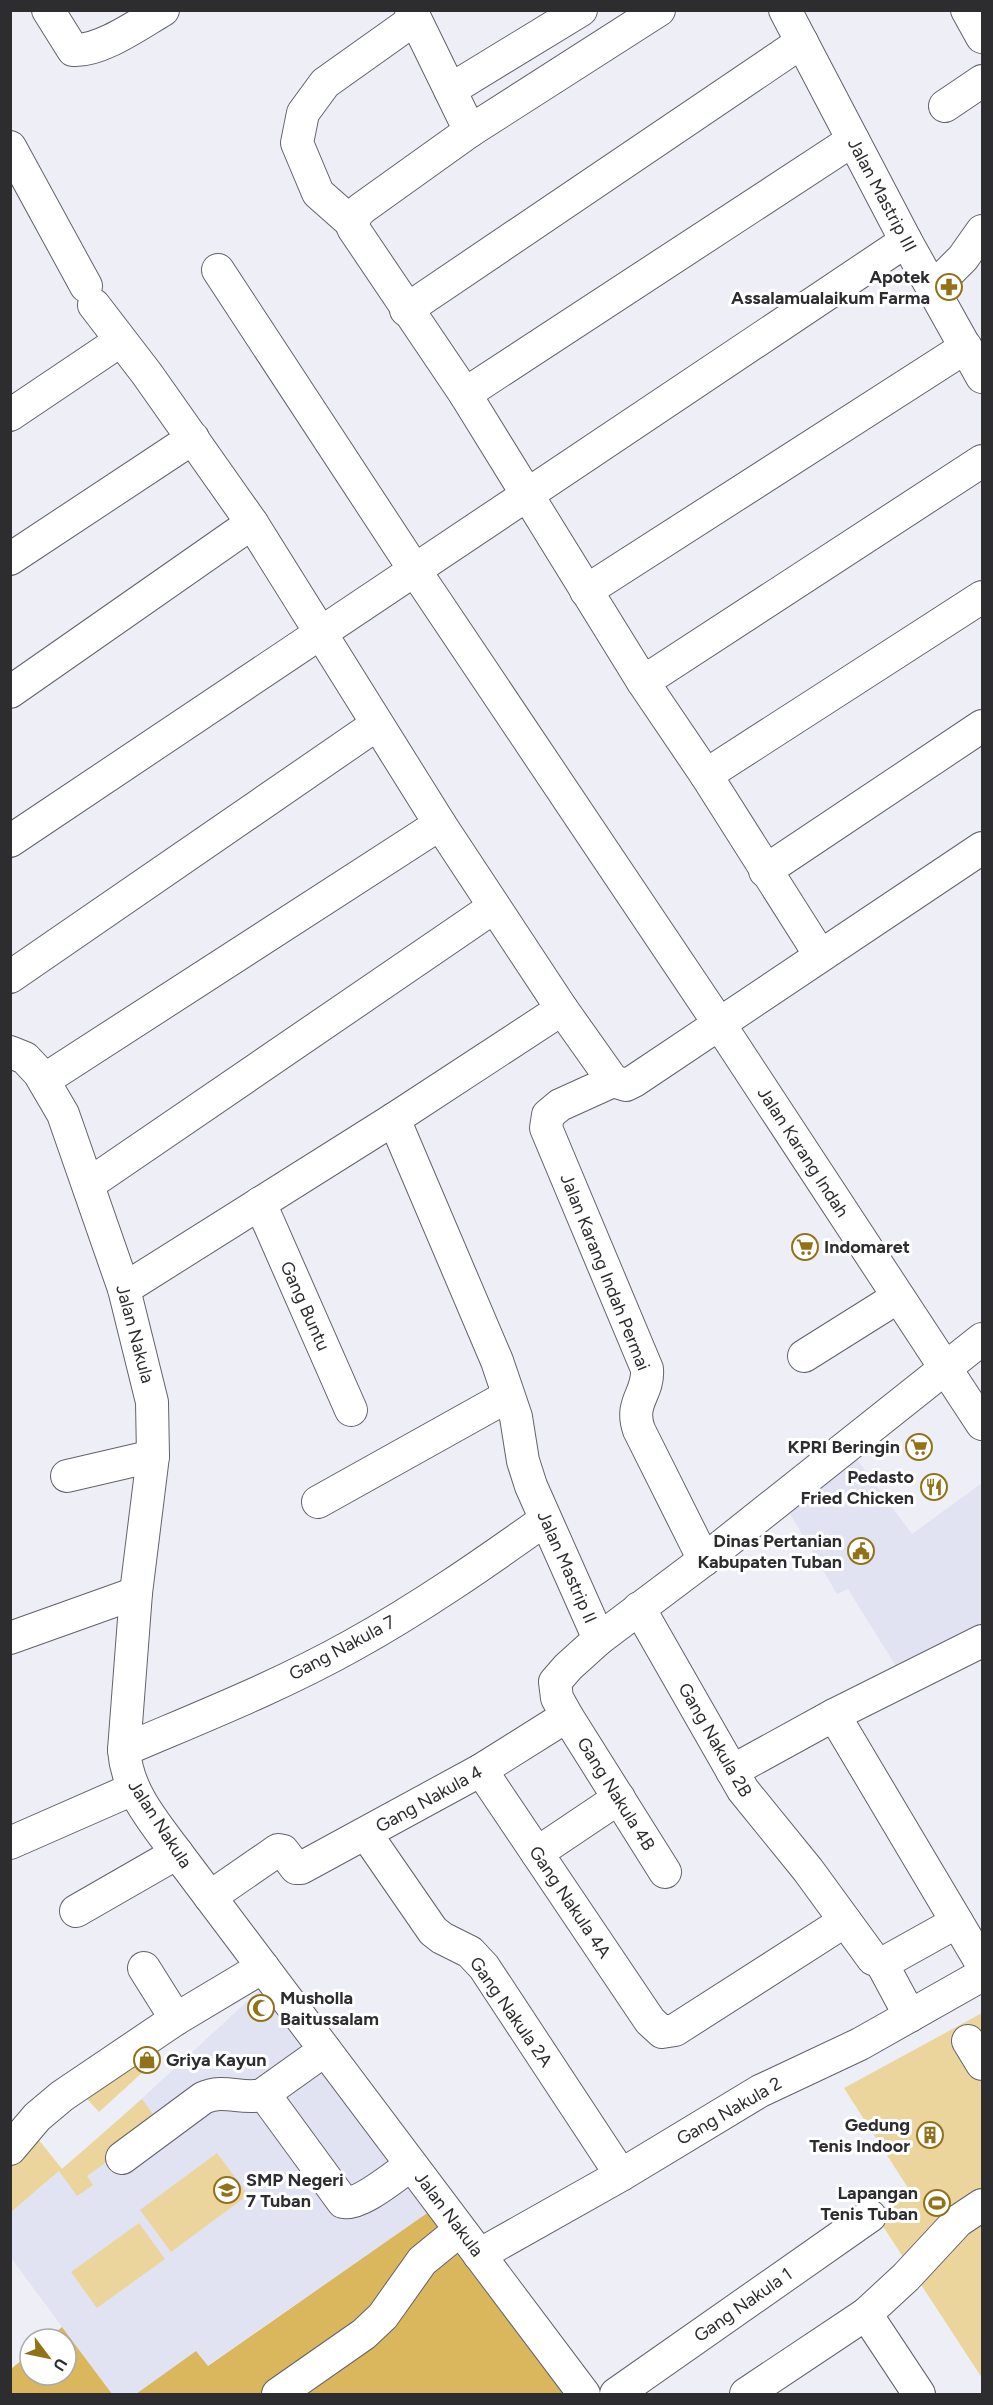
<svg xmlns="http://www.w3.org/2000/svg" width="993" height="2405" font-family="Figtree,sans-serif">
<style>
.built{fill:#e1e3f2}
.green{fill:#ecd59d}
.forest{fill:#dab65c}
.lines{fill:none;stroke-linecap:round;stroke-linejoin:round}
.minor-casing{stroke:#62636a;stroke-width:34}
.minor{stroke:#fff;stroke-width:32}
.labels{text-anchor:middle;stroke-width:6;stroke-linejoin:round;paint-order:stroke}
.street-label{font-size:18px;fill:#2d2d30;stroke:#fff}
.poi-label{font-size:18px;font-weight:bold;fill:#2d2d30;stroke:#fff;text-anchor:end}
</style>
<rect width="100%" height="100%" fill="#edeef6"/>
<g class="built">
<path d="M855,1457L912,1534L982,1483V1632L899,1671L848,1589L837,1594L789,1512Z"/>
<path d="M265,1985L433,2209L207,2366L196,2351L136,2394H112L11,2258L10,2212L100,2137Z"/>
</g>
<g class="green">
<path d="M982,2013V2378L875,2214L910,2191L844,2088Z"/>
<path d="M132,2054L145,2070L99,2112L79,2090Z"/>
<path d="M142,2099L160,2124L87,2176L93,2185L77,2196L59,2171L11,2212L10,2157L31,2130L62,2169Z"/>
<path d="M217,2153L248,2195L171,2252L140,2210Z"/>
<path d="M139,2223L165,2259L97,2308L71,2272Z"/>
</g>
<g class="forest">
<path d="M433,2209L571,2394H136L196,2351L208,2366Z"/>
<path d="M62,2327L112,2394H11V2369L30,2353V2375H66V2339H47Z"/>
</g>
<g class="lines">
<defs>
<g id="minor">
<path d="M48,10L73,50C100,52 139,24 163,10"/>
<path d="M411,10L470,131"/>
<path d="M659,10L470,131L361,209L355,216L353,228L465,394L643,682L706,775L820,955"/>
<path d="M785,10L906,241L982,377"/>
<path d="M967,10L982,37"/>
<path d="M450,90L581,10"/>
<path d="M945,106L982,81"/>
<path d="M10,147L86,286"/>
<path d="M352,223L318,193L297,143L303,113L325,83L415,19"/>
<path d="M218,270L416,572L720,1025L982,1424"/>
<path d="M933,288L963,258L982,231"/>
<path d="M94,305L147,374L252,523L440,824L562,1009L613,1081L626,1085L634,1081L982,848"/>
<path d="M406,310L802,42"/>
<path d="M465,394L853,140"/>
<path d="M10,415L120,341"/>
<path d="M10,559L193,438"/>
<path d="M586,591L966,347"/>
<path d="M643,682L982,461"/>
<path d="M10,692L252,523"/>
<path d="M706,775L982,597"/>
<path d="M10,841L906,241"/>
<path d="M765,871L982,726"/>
<path d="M10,977L376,725"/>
<path d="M10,1052L25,1058L39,1073L63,1114L124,1289L152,1402L153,1456L136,1593L124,1750C127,1791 153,1821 177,1853L584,2394"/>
<path d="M44,1080L440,824"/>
<path d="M613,1081L560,1105L548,1115L546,1128L647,1369C649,1394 629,1402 639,1430L704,1560"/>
<path d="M394,1119L497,1361L516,1417L523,1461L531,1486L599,1639L704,1560L982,1339"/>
<path d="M89,1184L494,907"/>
<path d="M260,1203L351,1410"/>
<path d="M124,1289L394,1119L562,1009"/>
<path d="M804,1356L898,1297"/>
<path d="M67,1476L153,1456"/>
<path d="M318,1502L508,1396"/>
<path d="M639,1608L743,1790L808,1870L873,1959L881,1962L887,1961L957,1922"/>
<path d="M10,1638L136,1593"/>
<path d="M834,1715L982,1964"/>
<path d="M567,1716L665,1872"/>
<path d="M124,1750C201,1717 280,1686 353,1645C420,1608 483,1564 545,1520"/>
<path d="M481,1770L650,2021L662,2032L675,2030L845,1921"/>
<path d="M732,1771L834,1715L982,1641"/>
<path d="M366,1834L433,1931L442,1938L470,1952L484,1967L621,2175"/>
<path d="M10,1843L133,1789"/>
<path d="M537,1853L619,1798"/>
<path d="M210,1897L278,1850L283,1851L296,1868H301L481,1770L567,1716L557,1698L555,1682L568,1667L599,1639"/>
<path d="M76,1911L177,1853"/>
<path d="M881,1962L910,2016"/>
<path d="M144,1968L176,2019"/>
<path d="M968,2041L982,2064"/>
<path d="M264,2094L343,2202C360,2206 396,2175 411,2165"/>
<path d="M10,2149L37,2117L62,2096L176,2019L263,1967"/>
<path d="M122,2158L203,2098C223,2088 242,2100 262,2095L325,2050"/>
<path d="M479,2255L621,2175L760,2091L860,2044L982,1975"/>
<path d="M866,2314L919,2394"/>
<path d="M278,2394L364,2334L383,2316L422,2261L460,2230"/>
<path d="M616,2394L870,2216"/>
<path d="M746,2394L866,2314L906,2277L958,2221L982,2205"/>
</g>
</defs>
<use href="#minor" class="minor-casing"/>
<use href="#minor" class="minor"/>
</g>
<defs>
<symbol id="pharmacy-ring" viewBox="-11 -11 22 22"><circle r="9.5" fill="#fff" stroke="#927218" stroke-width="1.5"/><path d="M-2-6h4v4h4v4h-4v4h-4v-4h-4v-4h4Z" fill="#927218"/></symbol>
<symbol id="supermarket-ring" viewBox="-11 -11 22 22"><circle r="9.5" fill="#fff" stroke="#927218" stroke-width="1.5"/><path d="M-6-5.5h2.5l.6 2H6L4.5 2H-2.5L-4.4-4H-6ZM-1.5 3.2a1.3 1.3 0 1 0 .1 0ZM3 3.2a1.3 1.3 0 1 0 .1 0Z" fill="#927218"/></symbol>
<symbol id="restaurant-ring" viewBox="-11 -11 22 22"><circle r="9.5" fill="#fff" stroke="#927218" stroke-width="1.5"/><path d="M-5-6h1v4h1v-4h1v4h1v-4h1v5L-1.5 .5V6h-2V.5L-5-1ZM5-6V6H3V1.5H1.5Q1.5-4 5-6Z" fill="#927218"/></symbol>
<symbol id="civic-ring" viewBox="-11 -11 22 22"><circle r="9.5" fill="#fff" stroke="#927218" stroke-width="1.5"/><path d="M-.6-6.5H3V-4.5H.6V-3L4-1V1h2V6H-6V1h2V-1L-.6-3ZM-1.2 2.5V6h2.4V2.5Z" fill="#927218"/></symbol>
<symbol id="mosque-ring" viewBox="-11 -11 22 22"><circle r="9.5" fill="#fff" stroke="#927218" stroke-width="1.5"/><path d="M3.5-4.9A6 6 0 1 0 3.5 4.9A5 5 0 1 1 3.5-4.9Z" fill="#927218"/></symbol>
<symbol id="shop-ring" viewBox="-11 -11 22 22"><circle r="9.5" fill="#fff" stroke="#927218" stroke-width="1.5"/><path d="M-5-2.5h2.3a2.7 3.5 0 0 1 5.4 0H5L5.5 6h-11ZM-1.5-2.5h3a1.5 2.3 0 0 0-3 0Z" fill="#927218"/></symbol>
<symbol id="building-ring" viewBox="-11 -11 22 22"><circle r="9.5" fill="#fff" stroke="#927218" stroke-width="1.5"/><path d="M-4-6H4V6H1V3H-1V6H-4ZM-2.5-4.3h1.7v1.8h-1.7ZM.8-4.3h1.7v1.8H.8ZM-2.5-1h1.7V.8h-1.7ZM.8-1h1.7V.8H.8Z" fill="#927218"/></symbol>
<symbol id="school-ring" viewBox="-11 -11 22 22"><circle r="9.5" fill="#fff" stroke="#927218" stroke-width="1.5"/><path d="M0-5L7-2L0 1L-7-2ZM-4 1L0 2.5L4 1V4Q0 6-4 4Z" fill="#927218"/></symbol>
<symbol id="stadium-ring" viewBox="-11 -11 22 22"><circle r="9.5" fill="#fff" stroke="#927218" stroke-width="1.5"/><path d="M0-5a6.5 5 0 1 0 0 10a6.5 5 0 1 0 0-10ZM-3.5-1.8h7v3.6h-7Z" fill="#927218"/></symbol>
</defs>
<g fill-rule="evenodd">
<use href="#pharmacy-ring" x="934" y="272" width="30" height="30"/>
<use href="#supermarket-ring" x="790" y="1232" width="30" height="30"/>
<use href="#supermarket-ring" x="904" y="1432" width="30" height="30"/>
<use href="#restaurant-ring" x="919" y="1472" width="30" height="30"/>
<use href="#civic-ring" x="846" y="1536" width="30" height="30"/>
<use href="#mosque-ring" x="246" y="1993" width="30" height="30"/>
<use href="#shop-ring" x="132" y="2045" width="30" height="30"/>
<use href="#building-ring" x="915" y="2120" width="30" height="30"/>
<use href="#school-ring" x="212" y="2175" width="30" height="30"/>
<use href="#stadium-ring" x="922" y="2188" width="30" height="30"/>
</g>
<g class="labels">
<g class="street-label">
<text transform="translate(882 195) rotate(62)" y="6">Jalan Mastrip III</text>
<text transform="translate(803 1152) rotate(57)" y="6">Jalan Karang Indah</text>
<text transform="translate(605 1272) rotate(68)" y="6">Jalan Karang Indah Permai</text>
<text transform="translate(305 1306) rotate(66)" y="6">Gang Buntu</text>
<text transform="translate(135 1334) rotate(75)" y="6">Jalan Nakula</text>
<text transform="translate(567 1567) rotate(66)" y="6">Jalan Mastrip II</text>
<text transform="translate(342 1648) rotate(-28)" y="6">Gang Nakula 7</text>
<text transform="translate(715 1740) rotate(60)" y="6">Gang Nakula 2B</text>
<text transform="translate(616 1794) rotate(58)" y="6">Gang Nakula 4B</text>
<text transform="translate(429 1799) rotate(-29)" y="6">Gang Nakula 4</text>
<text transform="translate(160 1824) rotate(57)" y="6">Jalan Nakula</text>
<text transform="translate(570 1902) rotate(56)" y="6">Gang Nakula 4A</text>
<text transform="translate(511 2012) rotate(55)" y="6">Gang Nakula 2A</text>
<text transform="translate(729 2111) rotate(-30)" y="6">Gang Nakula 2</text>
<text transform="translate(449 2214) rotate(53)" y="6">Jalan Nakula</text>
<text transform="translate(743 2305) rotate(-35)" y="6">Gang Nakula 1</text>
</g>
<g class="poi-label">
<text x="930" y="283">Apotek<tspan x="930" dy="21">Assalamualaikum Farma</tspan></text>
<text x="824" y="1253" text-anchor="start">Indomaret</text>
<text x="900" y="1453">KPRI Beringin</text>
<text x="914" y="1483">Pedasto<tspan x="914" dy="21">Fried Chicken</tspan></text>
<text x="842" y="1547">Dinas Pertanian<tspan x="842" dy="21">Kabupaten Tuban</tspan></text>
<text x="280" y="2004" text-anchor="start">Musholla<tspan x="280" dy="21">Baitussalam</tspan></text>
<text x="166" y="2066" text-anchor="start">Griya Kayun</text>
<text x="910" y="2131">Gedung<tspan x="910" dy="21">Tenis Indoor</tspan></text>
<text x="246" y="2186" text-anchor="start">SMP Negeri<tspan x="246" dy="21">7 Tuban</tspan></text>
<text x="918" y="2199">Lapangan<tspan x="918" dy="21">Tenis Tuban</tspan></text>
</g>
</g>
<rect width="993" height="2405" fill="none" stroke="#2d2d30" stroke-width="24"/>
<g transform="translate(48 2357) rotate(122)"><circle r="28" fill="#ffffff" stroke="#ababac" stroke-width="1.5"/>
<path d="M0-4.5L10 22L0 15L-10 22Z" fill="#927218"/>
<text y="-9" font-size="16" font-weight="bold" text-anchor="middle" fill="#2d2d30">U</text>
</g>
</svg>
